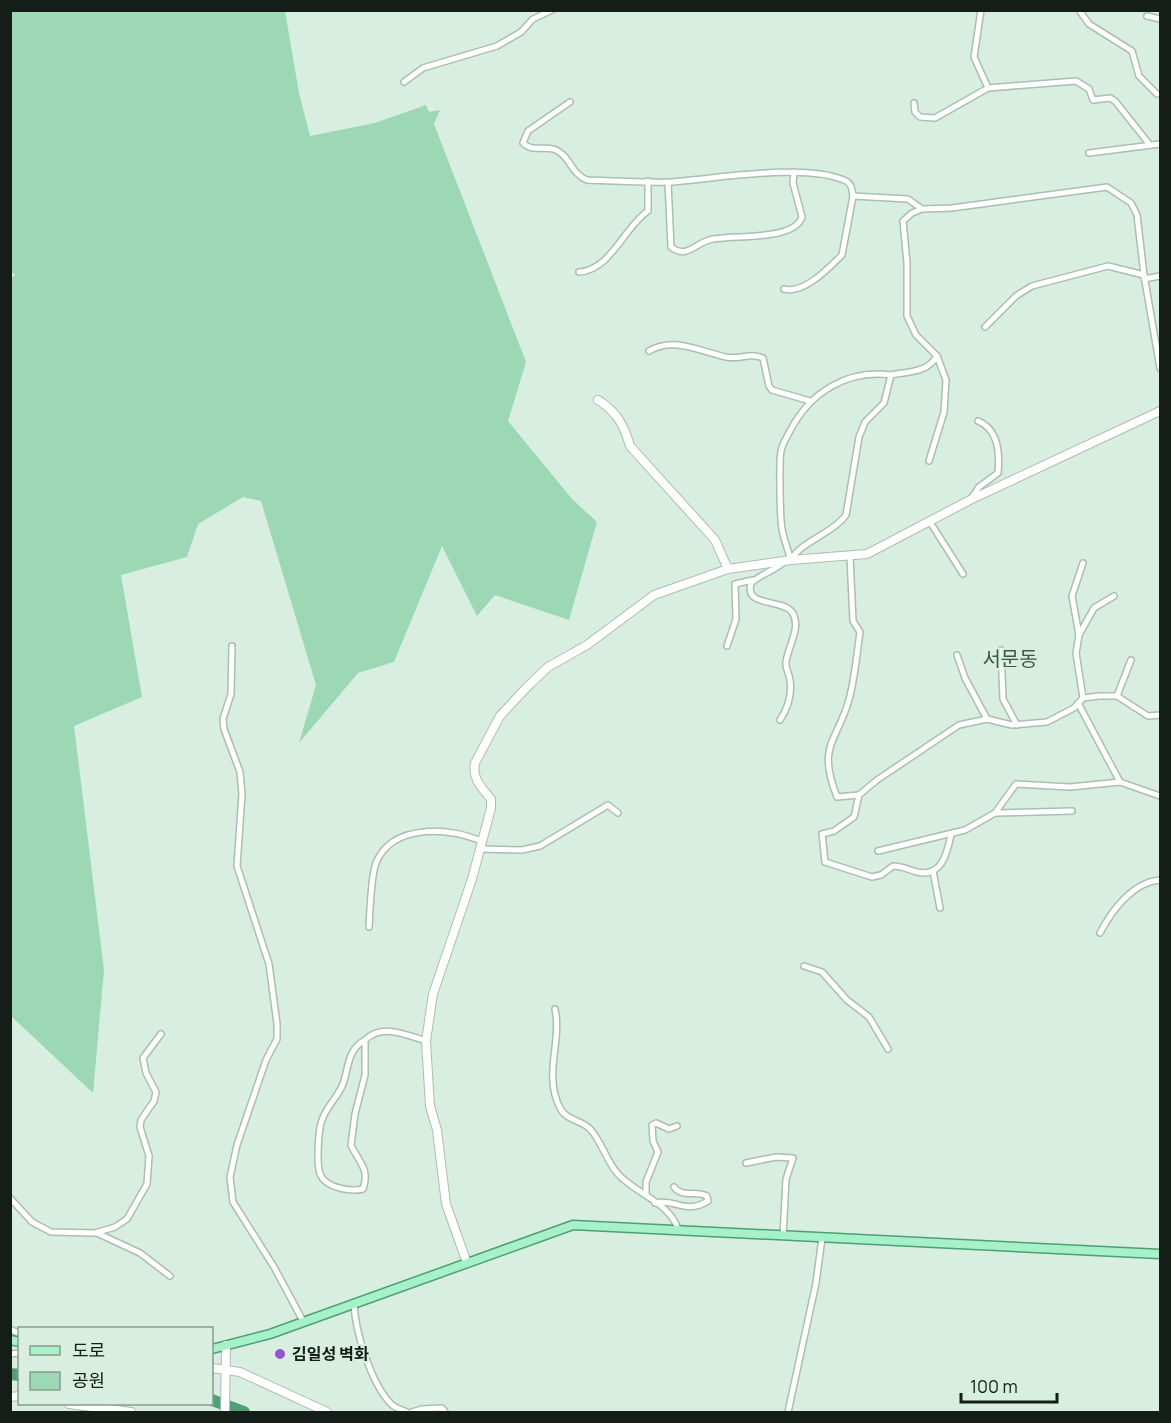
<svg xmlns="http://www.w3.org/2000/svg" width="1171" height="1423" font-family="Manrope,'Noto Sans KR',sans-serif">
<style>
.green{fill:#9cd8b4}
.lines{fill:none;stroke-linecap:round;stroke-linejoin:round}
.river{stroke:#50a074;stroke-width:12}
.street-casing{stroke:#aabeb1;stroke-width:8}
.secondary-casing{stroke:#aabeb1;stroke-width:10}
.primary-casing{stroke:#4ca073;stroke-width:11}
.street{stroke:#fff;stroke-width:5}
.secondary{stroke:#fff;stroke-width:8}
.primary{stroke:#a6f1c8;stroke-width:8}
.poi-dot{fill:#9655ca;stroke:#d8eee0;stroke-width:2}
.labels{text-anchor:middle;stroke-width:4.5;stroke-linejoin:round;paint-order:stroke}
.poi-label{font-size:16px;font-weight:bold;fill:#151d18;stroke:#d8eee0;text-anchor:start}
.quarter-label{font-size:20px;fill:#43554a;stroke:#d8eee0}
</style>
<rect width="100%" height="100%" fill="#d8eee0"/>
<path class="green" d="M10,11H285L299,93L310,136L375,123L426,105L429,112L440,110L434,124L526,362L508,421L572,499L597,522L569,620L495,595L477,616L442,546L394,662L358,673L299,743L316,685L261,501L243,497L198,524L187,557L121,575L142,697L74,726L104,970L93,1093L11,1016L10,280L15,274L10,272Z"/>
<g class="lines">
<g class="river">
<path d="M10,1374L20,1375"/>
<path d="M212,1400L244,1412"/>
</g>
<defs>
<g id="street">
<path d="M981,10L974,57L988,88"/>
<path d="M1079,10L1089,24L1132,51L1139,76L1157,94"/>
<path d="M1147,16L1160,19"/>
<path d="M404,82L423,68L497,46L521,32L533,19L552,10"/>
<path d="M570,102L528,131L523,143C533,153 545,145 556,150C570,156 571,174 587,180C614,181 643,183 670,182C715,179 807,162 846,181C852,184 852,190 853,196L842,255C828,269 804,294 784,289"/>
<path d="M914,103L915,112L920,117L935,118L988,88L1076,81L1089,89L1093,100L1110,98L1115,101L1150,145"/>
<path d="M1089,153L1160,144"/>
<path d="M668,182L671,247C686,259 695,244 709,240C730,234 794,242 802,217L793,183L794,172"/>
<path d="M853,196L908,199L922,209L952,208L1107,187L1131,203L1137,215L1144,275L1160,368"/>
<path d="M922,209L912,213L903,221L907,263V316L916,335L937,356L946,380L944,412L929,461"/>
<path d="M579,272C611,270 624,227 648,211V181"/>
<path d="M1144,279L1160,276"/>
<path d="M985,327L1016,296L1032,286L1108,266L1144,275"/>
<path d="M649,351C674,336 701,352 726,357C740,360 749,352 763,358L769,386L772,390L810,401"/>
<path d="M971,499L979,487L998,473C1000,453 998,429 978,421"/>
<path d="M930,522L963,574"/>
<path d="M850,557L853,621L860,632C857,653 855,675 850,696C838,743 816,743 837,797L859,795"/>
<path d="M791,560C800,542 832,534 846,515L859,437L865,422L884,403L891,375C910,371 927,373 937,356"/>
<path d="M791,560C788,550 784,540 782,529C780,519 779,461 781,451C782,444 787,437 790,431C810,392 848,369 891,375"/>
<path d="M1083,563L1072,596L1079,635L1076,653L1083,698"/>
<path d="M1079,635L1094,608L1114,596"/>
<path d="M232,646L231,694L223,719L224,729L240,772L242,794L237,866L269,964L277,1024V1039L266,1060L237,1145L230,1177L233,1202L274,1267L303,1321"/>
<path d="M727,646L736,619L735,584L753,580"/>
<path d="M1001,650L1003,699L1017,725"/>
<path d="M957,655L965,678L987,719"/>
<path d="M1117,696L1131,660"/>
<path d="M1078,703L1120,782"/>
<path d="M780,720C788,708 792,694 790,680C789,673 785,668 786,662C788,646 802,627 792,612C783,599 744,607 751,584C753,578 778,569 785,561"/>
<path d="M995,813L1072,811"/>
<path d="M951,835C947,853 942,878 917,872C909,870 902,866 893,866L881,875L872,877L825,862L822,834L834,831L854,817L859,795L877,780L959,725L987,719L1012,725L1047,722L1074,708L1083,698L1099,696H1117L1148,716L1160,715"/>
<path d="M481,849L522,850L540,846L608,805L618,813"/>
<path d="M878,851L965,830L995,813L1016,784L1070,787L1120,782L1160,796"/>
<path d="M933,871L940,908"/>
<path d="M369,927C370,911 371,875 376,863C392,823 451,827 483,842"/>
<path d="M1100,933C1112,910 1133,882 1160,880"/>
<path d="M804,966L822,972L847,1000L869,1017L888,1049"/>
<path d="M555,1009C562,1042 543,1075 560,1108C566,1120 580,1120 589,1128C602,1141 606,1161 618,1174C636,1194 669,1202 678,1229"/>
<path d="M365,1040C347,1050 349,1067 343,1084C338,1097 326,1107 322,1120C318,1131 316,1167 321,1176C327,1188 351,1192 363,1189C370,1168 359,1163 351,1145L355,1114L365,1075V1040C382,1023 407,1035 426,1041"/>
<path d="M746,1163L776,1157L793,1158L786,1179L783,1236"/>
<path d="M646,1194V1182L658,1152L653,1141L652,1125L656,1123L669,1129L677,1126"/>
<path d="M10,1198L32,1222L51,1232L95,1233L115,1227L127,1219L147,1184L149,1156L140,1127L141,1120L154,1101L156,1092L146,1073L143,1058L161,1034"/>
<path d="M655,1203C675,1198 685,1215 708,1201L707,1196C696,1190 682,1198 674,1187"/>
<path d="M97,1233L140,1253L170,1276"/>
<path d="M354,1303C355,1332 371,1383 391,1404C395,1408 402,1410 407,1412"/>
<path d="M10,1329L20,1334"/>
<path d="M10,1354L20,1353"/>
<path d="M412,1412L422,1409L442,1408L445,1412"/>
<path d="M788,1412L816,1283L822,1238"/>
</g>
<g id="secondary">
<path d="M598,400C617,412 624,425 630,446L715,540L728,569"/>
<path d="M467,1263L446,1204L437,1130L430,1106L426,1041L433,994L472,879L491,808V799C481,787 472,779 475,763L500,716L527,687L548,667L587,645L654,595L728,569L791,560L867,554L970,500L1160,411"/>
<path d="M212,1368L240,1372L327,1412"/>
<path d="M10,1397L20,1396"/>
<path d="M69,1404L131,1412"/>
<path d="M225,1412L226,1345"/>
</g>
<g id="primary">
<path d="M10,1340L20,1342"/>
<path d="M212,1349L270,1334L573,1225L1160,1254"/>
</g>
</defs>
<use href="#street" class="street-casing"/>
<use href="#secondary" class="secondary-casing"/>
<use href="#primary" class="primary-casing"/>
<use href="#street" class="street"/>
<use href="#secondary" class="secondary"/>
<use href="#primary" class="primary"/>
</g>
<circle class="poi-dot" cx="280" cy="1354" r="6"/>
<g class="labels">
<g class="poi-label">
<text x="292" y="1360">김일성 벽화</text>
</g>
<g class="quarter-label">
<text x="1010" y="666">서문동</text>
</g>
</g>
<rect width="1171" height="1423" fill="none" stroke="#151d18" stroke-width="24"/>
<rect x="18" y="1327" width="195" height="78" fill="#d8eee0" stroke="#8a9a90" stroke-width="1.5"/>
<rect x="30" y="1346" width="30" height="9" fill="#a6f1c8" stroke="#8a9a90" stroke-width="1.5"/>
<text x="72" y="1357" font-size="18" fill="#151d18">도로</text>
<rect x="30" y="1372" width="30" height="18" fill="#9cd8b4" stroke="#8a9a90" stroke-width="1.5"/>
<text x="72" y="1387" font-size="18" fill="#151d18">공원</text>
<path d="M961 1393v9h96v-9" fill="none" stroke="#151d18" stroke-width="3"/>
<text x="970" y="1393" font-size="18" fill="#151d18" stroke="#d8eee0" stroke-width="4.5" paint-order="stroke">100 m</text>
</svg>
